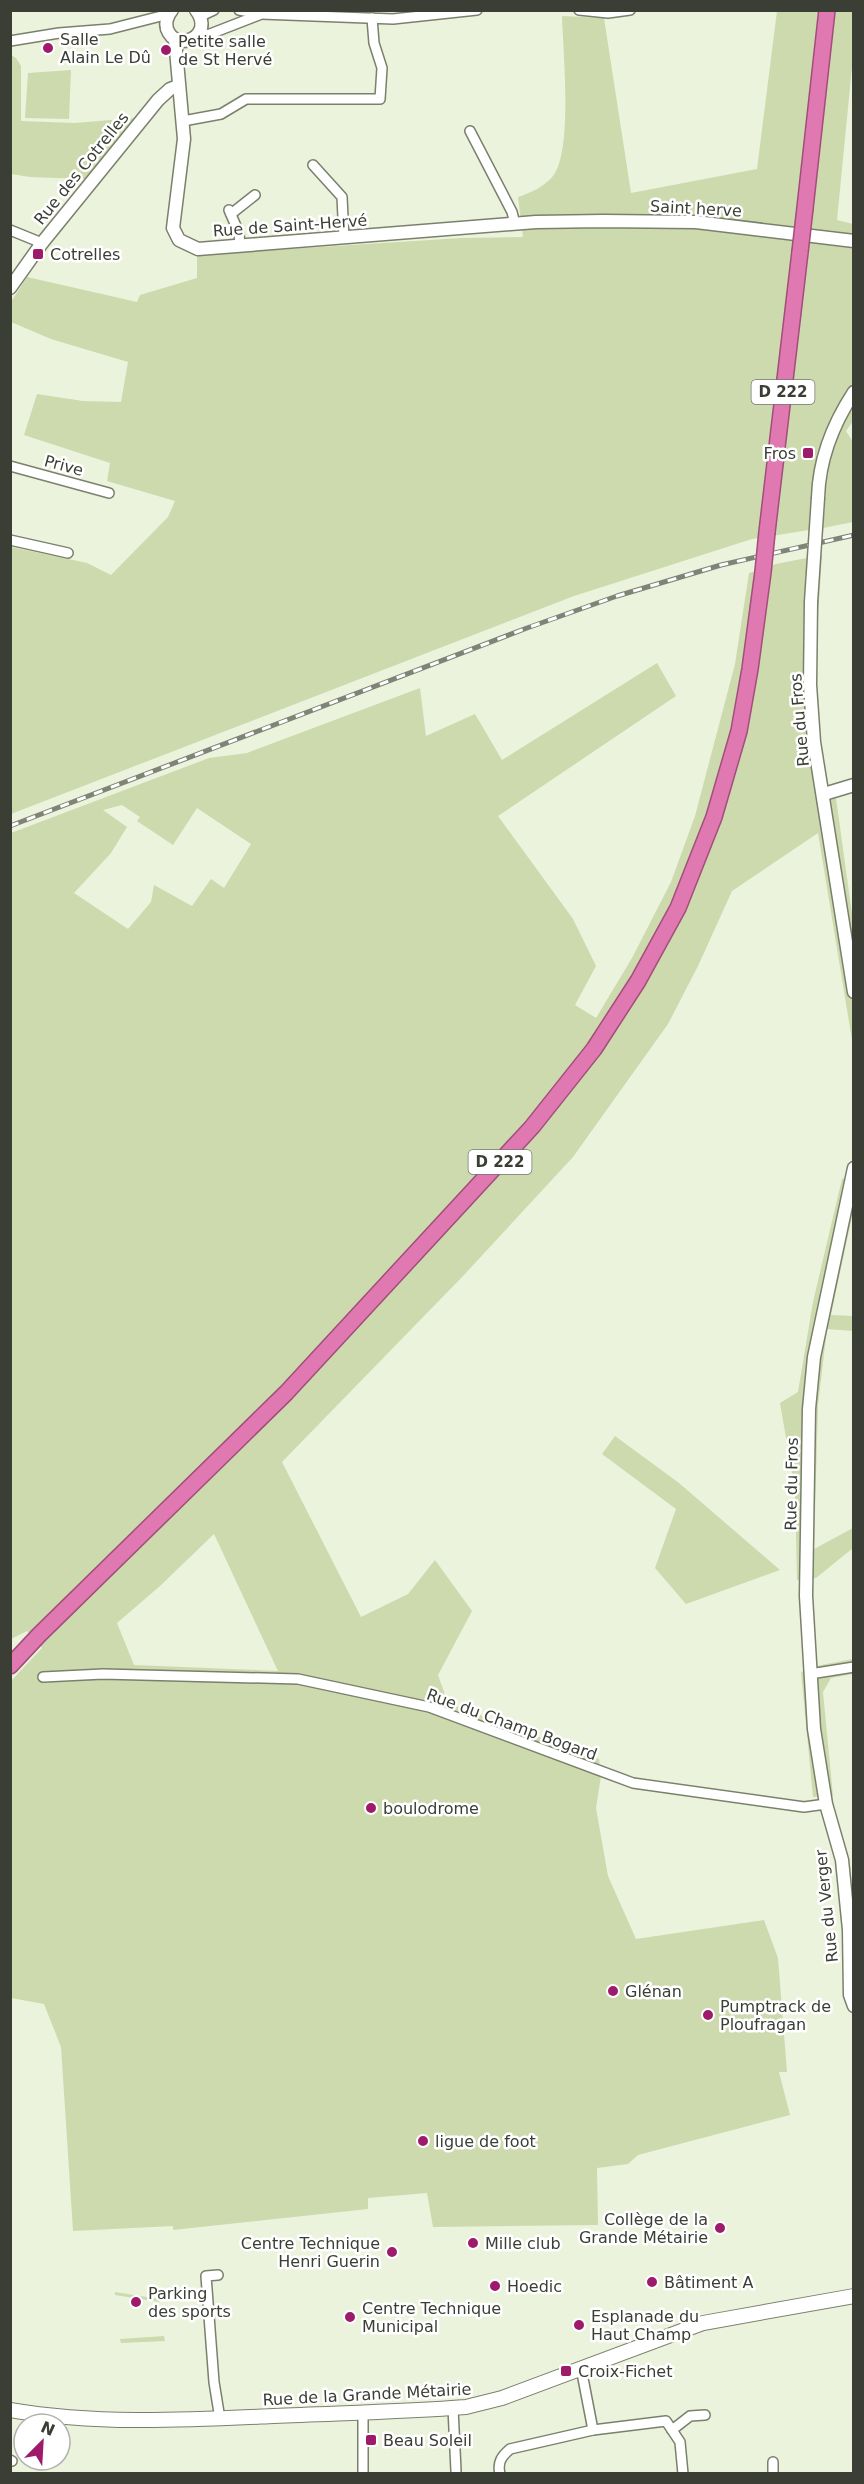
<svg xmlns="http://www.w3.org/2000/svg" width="864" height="2484" font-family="'DejaVu Sans',sans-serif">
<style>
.green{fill:#ccdaae;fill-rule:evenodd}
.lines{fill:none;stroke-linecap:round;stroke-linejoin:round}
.minor-casing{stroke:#7a806c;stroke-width:12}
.tertiary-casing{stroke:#7a806c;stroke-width:15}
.secondary-casing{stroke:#7a806c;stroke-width:16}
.trunk-casing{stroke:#a24e7a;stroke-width:18}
.minor{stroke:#fff;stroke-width:9}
.tertiary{stroke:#fff;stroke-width:12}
.secondary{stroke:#fff;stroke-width:14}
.trunk{stroke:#e078b2;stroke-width:15}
.rail-casing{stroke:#7f8476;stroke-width:5}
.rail{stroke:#fff;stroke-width:3;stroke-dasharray:9;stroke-linecap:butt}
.tertiary-bridge-casing{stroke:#7a806c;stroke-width:15;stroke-linecap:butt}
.trunk-bridge-casing{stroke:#a24e7a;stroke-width:18;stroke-linecap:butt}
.tertiary-bridge{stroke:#fff;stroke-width:12}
.trunk-bridge{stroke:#e078b2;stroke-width:15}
.poi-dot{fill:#9e1a6b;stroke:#fff;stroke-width:2}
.labels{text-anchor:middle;stroke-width:5;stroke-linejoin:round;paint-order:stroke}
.shield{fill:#fff;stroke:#767872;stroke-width:1.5}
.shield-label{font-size:15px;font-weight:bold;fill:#3b3e35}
.poi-label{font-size:16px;fill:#3b3e35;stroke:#fff;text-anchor:start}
.street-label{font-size:16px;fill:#3b3e35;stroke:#fff}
</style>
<rect width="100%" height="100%" fill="#ebf3dd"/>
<g class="green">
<path d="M777,11H853V57L837,220L853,224L854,420L846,431L853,442V522L823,528L826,493L812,498L809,530L752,539L574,596L11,814V547L87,563L111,575L168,517L175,501L107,481L110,463L24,435L37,394L83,401L121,402L128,362L51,339L11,322V302L27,277L137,302L140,295L197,278V255L461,238L523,237L518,197C530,193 544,187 553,176C573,151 563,50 562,16L604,18L631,193L757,169Z"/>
<path d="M11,55L16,58L21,66V121L75,123L134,118L85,179L30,177L11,174Z"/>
<path d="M71,70L69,119L25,118L28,73Z"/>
<path d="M822,555L815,665L801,676L818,805L836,798L853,921V1039L852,1040L818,833L732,891L698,966L668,1024L573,1157L463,1276L282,1462L361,1617L408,1594L435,1560L472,1611L438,1675L448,1703L599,1759L601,1776L596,1808L608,1876L636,1939L764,1920L778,1958L787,2072H779L790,2115L638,2155L628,2164L597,2168L598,2225L433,2227L427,2193L368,2198V2209L173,2230V2226L73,2231L61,2047L44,2004L11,1998V1681L42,1648L27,1631L11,1639V833L209,758L247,753L420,688L426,736L475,714L502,760L657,663L676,696L498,816L573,919L596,966L575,1005L596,1018L632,958L671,882L695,816L735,664L749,573L776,564ZM122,805L140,817L137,821L173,845L197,808L251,844L224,888L211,879L192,906L154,885L151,902L128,929L74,893L111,853L127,827L103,810ZM214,1534L278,1671L134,1665L117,1623L160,1586Z"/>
<path d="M853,1175V1212L831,1315L853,1316V1331L827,1329L818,1405L814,1549L853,1528V1548L816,1578L797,1580L795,1490L780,1403L798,1392L813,1302L842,1179Z"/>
<path d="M615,1436L679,1483L780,1570L686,1604L655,1568L676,1509L602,1454Z"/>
<path d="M853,1659V1674L831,1678L823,1692L833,1796L813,1797L801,1672L821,1665Z"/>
<path d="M115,2292L159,2299L160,2302L115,2295Z"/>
<path d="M164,2336L165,2341L121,2343L120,2339Z"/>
</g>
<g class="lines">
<defs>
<g id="minor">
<path d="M239,10L261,14L393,19L477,10"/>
<path d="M579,10L608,13L630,10"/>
<path d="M201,16L214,10"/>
<path d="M197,36L210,34L259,15"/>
<path d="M10,41L59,33L110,29L169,14"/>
<path d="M183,121L221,114L246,99H380L382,68L374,43L372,18"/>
<path d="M470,131L512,212L515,224"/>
<path d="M313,165L342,197L344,238"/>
<path d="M229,210L239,233L240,246"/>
<path d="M231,214L255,195"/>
<path d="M10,230L42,243"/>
<path d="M10,466L109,493"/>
<path d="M10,540L68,553"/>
<path d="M810,1674L854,1667"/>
<path d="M43,1677L103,1674L298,1679L429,1707L633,1783L804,1807L826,1804"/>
<path d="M218,2275L206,2276L214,2382L220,2419"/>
<path d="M581,2368L593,2430"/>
<path d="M453,2408L456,2471"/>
<path d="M363,2413V2474"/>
<path d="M672,2430L690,2416L705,2415"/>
<path d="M10,2460L12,2461"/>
<path d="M500,2474C497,2462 502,2456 510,2449L593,2430L666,2421L680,2442L683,2474"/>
<path d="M773,2474V2462"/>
</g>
<g id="tertiary">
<path d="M172,10C167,16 165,22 167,29C176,54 216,36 196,10"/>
<path d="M175,39L184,139L173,228L179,240L198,249L536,222L603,221L696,222L854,241"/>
<path d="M10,288L42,243L158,100L170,89L178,86"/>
<path d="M818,498C819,459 833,424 854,392"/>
<path d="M811,602L810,685L814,742L854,992"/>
<path d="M824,794L854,785"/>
<path d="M854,1168L814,1357L809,1409L806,1596L814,1729L826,1804L842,1860L849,1930L850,1995L854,2006"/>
</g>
<path id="secondary" d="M10,2410C98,2425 186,2420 274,2416C338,2413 402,2412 466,2407L502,2398L703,2323L854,2296"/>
<g id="trunk">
<path d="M805,208L827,10"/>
<path d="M767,532L800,252"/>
<path d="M10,1666L39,1635L286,1393L532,1127L594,1049L638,981L678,908L714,817L739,731L750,669L763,572"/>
</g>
</defs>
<use href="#minor" class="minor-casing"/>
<use href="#tertiary" class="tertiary-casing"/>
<use href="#secondary" class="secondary-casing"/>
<use href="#trunk" class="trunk-casing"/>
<use href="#minor" class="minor"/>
<use href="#tertiary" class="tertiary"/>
<use href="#secondary" class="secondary"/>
<use href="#trunk" class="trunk"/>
<defs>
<path id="rail" d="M10,826L527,628L617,596L721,565L854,535"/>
</defs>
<use href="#rail" class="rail-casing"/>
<use href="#rail" class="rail"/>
<defs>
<path id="tertiary-bridge" d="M811,602L818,498"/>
<g id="trunk-bridge">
<path d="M800,252L805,208"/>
<path d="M763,572L767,532"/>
</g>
</defs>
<use href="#tertiary-bridge" class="tertiary-bridge-casing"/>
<use href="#trunk-bridge" class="trunk-bridge-casing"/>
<use href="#tertiary-bridge" class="tertiary-bridge"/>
<use href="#trunk-bridge" class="trunk-bridge"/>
</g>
<g class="poi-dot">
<circle cx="48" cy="48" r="6"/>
<circle cx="166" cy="50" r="6"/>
<rect x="32" y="248" width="12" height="12" rx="3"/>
<rect x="802" y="447" width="12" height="12" rx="3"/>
<circle cx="371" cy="1808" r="6"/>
<circle cx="613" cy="1991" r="6"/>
<circle cx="708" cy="2015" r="6"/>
<circle cx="423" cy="2141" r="6"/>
<circle cx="720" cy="2228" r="6"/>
<circle cx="473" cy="2243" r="6"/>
<circle cx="392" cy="2252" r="6"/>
<circle cx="652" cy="2282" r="6"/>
<circle cx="495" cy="2286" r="6"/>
<circle cx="136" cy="2302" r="6"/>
<circle cx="350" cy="2317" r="6"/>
<circle cx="579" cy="2325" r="6"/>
<rect x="560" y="2365" width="12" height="12" rx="3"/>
<rect x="365" y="2434" width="12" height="12" rx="3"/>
</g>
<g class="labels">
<g class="shield">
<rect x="751.5" y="380" width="63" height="24" rx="4.5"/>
<rect x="468.5" y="1150" width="63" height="24" rx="4.5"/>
</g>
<g class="shield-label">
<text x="783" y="397">D 222</text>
<text x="500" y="1167">D 222</text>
</g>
<g class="poi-label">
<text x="60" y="45">Salle<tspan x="60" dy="18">Alain Le Dû</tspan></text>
<text x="178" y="47">Petite salle<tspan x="178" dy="18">de St Hervé</tspan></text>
<text x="50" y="260">Cotrelles</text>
<text x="796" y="459" text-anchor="end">Fros</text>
<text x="383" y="1814">boulodrome</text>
<text x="625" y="1997">Glénan</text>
<text x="720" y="2012">Pumptrack de<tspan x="720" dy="18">Ploufragan</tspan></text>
<text x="435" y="2147">ligue de foot</text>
<text x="708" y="2225" text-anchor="end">Collège de la<tspan x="708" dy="18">Grande Métairie</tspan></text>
<text x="380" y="2249" text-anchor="end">Centre Technique<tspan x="380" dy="18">Henri Guerin</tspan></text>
<text x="485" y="2249">Mille club</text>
<text x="664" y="2288">Bâtiment A</text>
<text x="507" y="2292">Hoedic</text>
<text x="148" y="2299">Parking<tspan x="148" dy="18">des sports</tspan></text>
<text x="362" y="2314">Centre Technique<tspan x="362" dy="18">Municipal</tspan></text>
<text x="591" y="2322">Esplanade du<tspan x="591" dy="18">Haut Champ</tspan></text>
<text x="578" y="2377">Croix-Fichet</text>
<text x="383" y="2446">Beau Soleil</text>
</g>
<g class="street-label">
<text transform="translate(81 168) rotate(-51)" y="6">Rue des Cotrelles</text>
<text transform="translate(696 208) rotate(3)" y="6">Saint herve</text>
<text transform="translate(290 225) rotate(-4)" y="6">Rue de Saint-Hervé</text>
<text transform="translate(64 465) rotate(15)" y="6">Prive</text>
<text transform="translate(799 720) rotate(-95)" y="6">Rue du Fros</text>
<text transform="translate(791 1484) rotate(-89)" y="6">Rue du Fros</text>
<text transform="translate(512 1724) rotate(20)" y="6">Rue du Champ Bogard</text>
<text transform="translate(826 1906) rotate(-96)" y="6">Rue du Verger</text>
<text transform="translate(367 2394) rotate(-3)" y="6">Rue de la Grande Métairie</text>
</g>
</g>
<rect width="864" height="2484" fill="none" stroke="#3b3e35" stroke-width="24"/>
<g transform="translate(42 2442) rotate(24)"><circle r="28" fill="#ffffff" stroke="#b1b2ae" stroke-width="1.5"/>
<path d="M0-4.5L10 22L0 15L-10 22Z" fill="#9e1a6b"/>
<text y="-9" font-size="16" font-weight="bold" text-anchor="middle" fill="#3b3e35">N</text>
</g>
</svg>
